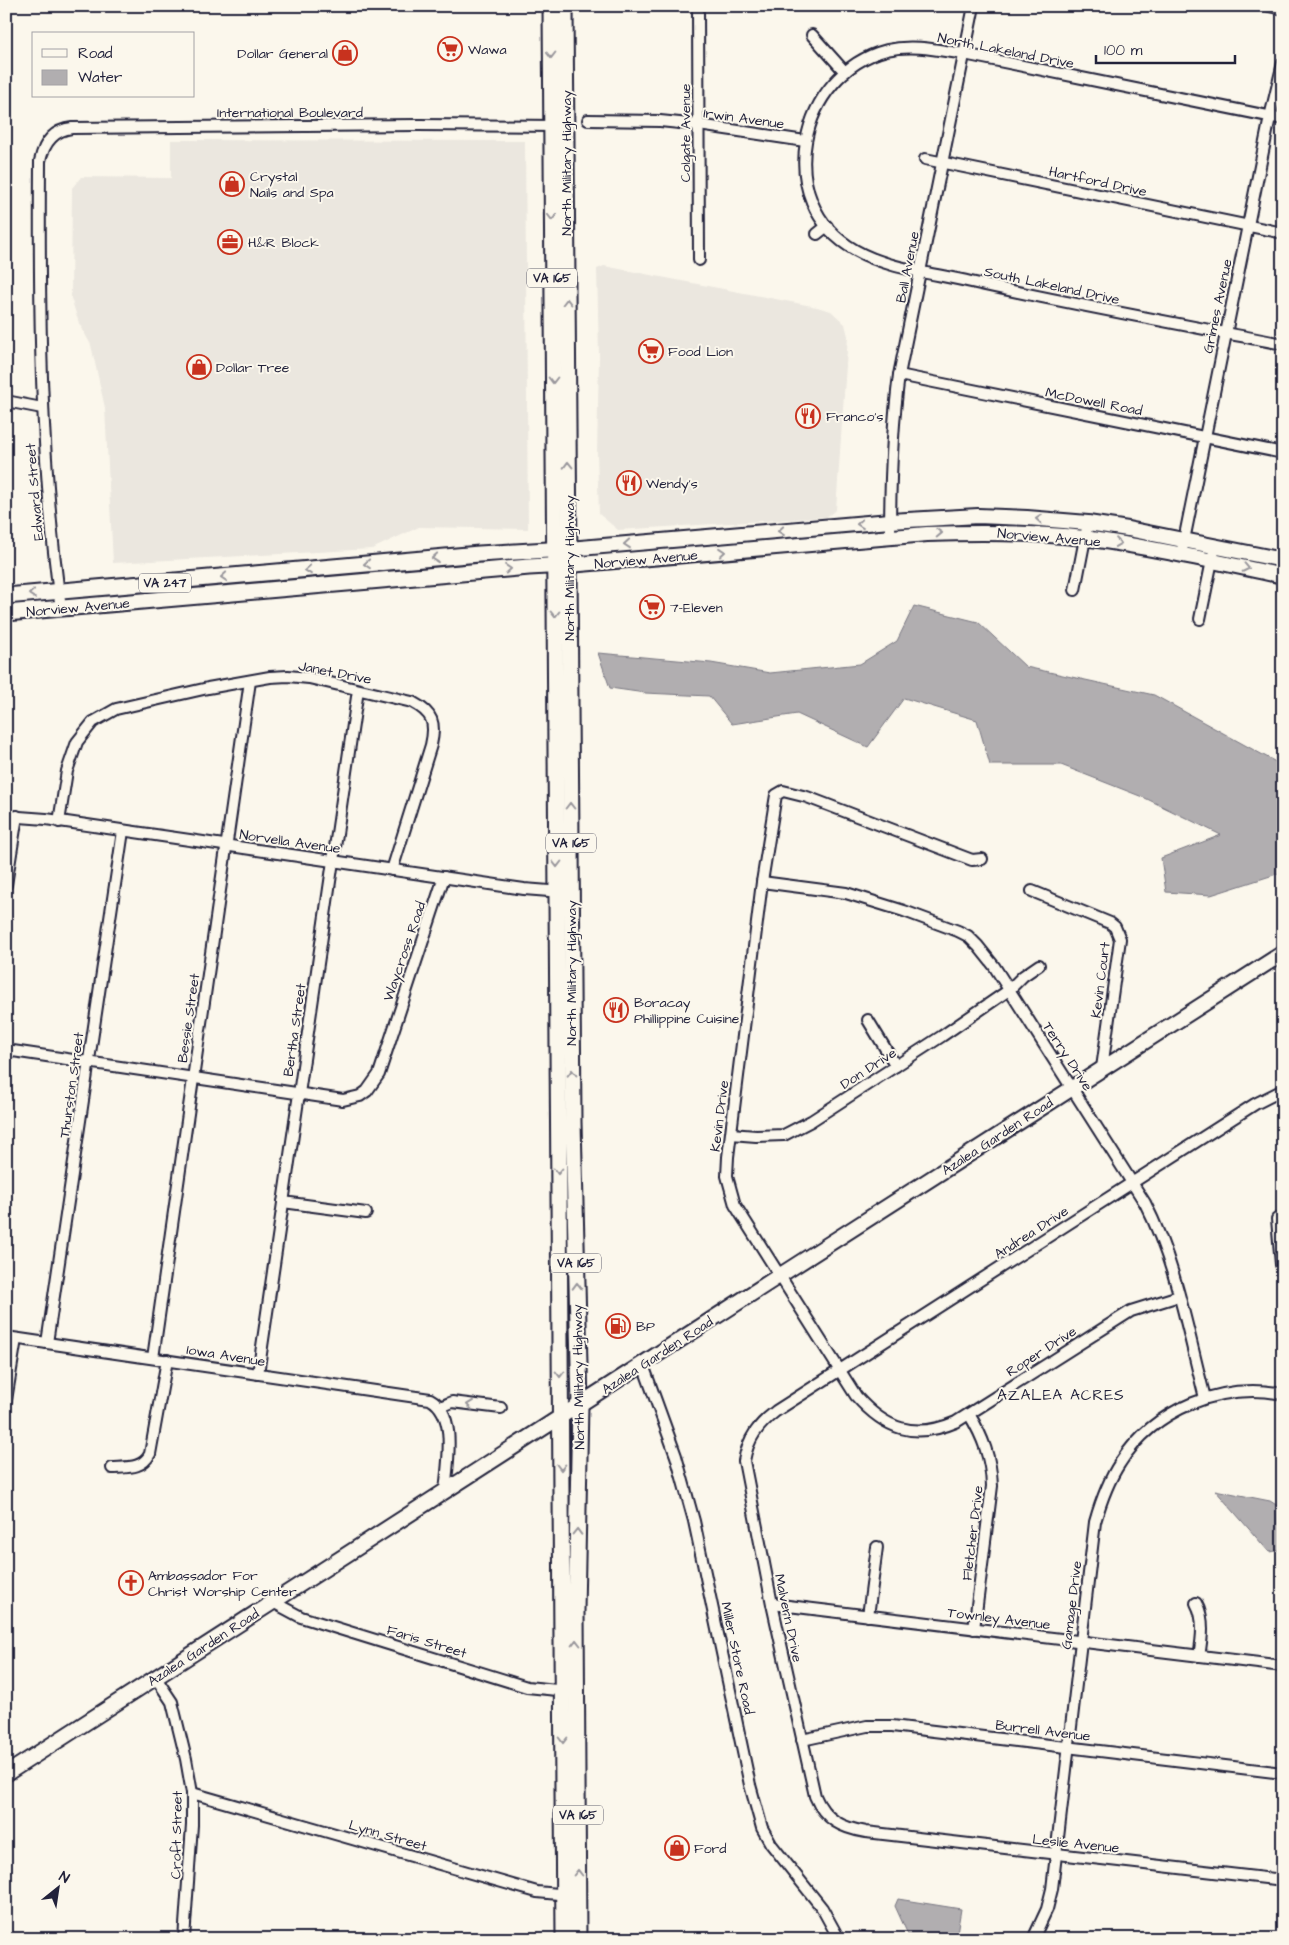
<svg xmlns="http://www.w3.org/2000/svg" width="1289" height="1945" font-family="'Architects Daughter',sans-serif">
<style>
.built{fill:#ebe7df}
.water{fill:#b1aeb0;stroke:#787681}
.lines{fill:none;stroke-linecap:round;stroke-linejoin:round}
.minor-casing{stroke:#22223b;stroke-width:14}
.secondary-casing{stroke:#22223b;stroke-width:18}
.primary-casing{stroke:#22223b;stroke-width:19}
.minor{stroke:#fbf7ec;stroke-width:10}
.secondary{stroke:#fbf7ec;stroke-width:14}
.primary{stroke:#fbf7ec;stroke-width:15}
.oneway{stroke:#99979c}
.labels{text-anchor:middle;stroke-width:4;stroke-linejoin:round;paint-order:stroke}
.shield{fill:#fbf7ec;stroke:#636270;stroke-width:1}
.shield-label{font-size:12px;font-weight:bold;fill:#22223b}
.poi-label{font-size:14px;fill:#22223b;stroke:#fbf7ec;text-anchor:start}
.street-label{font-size:14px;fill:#22223b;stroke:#fbf7ec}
.neighbourhood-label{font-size:15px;letter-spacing:1px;fill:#22223b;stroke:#fbf7ec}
</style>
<rect width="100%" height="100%" fill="#fbf7ec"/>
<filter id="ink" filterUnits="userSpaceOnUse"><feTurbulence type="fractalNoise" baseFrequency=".02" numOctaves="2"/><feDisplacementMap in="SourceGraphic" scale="10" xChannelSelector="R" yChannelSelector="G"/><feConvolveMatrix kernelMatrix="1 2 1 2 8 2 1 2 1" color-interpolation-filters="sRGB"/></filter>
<g filter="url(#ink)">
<g class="built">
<path d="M171,140L525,141L528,529L419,527L372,549L113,563L105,408L91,345L79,323L71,298L72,188L81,177L171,178Z"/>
<path d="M604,266L817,307L831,311L845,324L848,336L836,510L826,517L618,530L599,514L597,454L599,356L597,269Z"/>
</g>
<g class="water">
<path d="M914,606L978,622L1026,667L1154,695L1283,766V872L1211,895L1166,892L1161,858L1221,835L1145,798L1061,765H990L977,720L904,698L868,747L797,714L732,724L709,696L645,693L610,688L598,653L711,663L770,673L860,664L897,641Z"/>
<path d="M1215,1490L1270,1501L1283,1509V1550L1269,1552Z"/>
<path d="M898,1899L961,1909L956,1939H910L895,1906Z"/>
</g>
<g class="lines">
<defs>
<g id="minor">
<path d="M698,6L699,260"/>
<path d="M1269,6L1283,9"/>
<path d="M812,35L845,72"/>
<path d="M1283,119L964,54C938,50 913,44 887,50C798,73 771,203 855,250C888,269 933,273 971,282C1074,305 1179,324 1283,344"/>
<path d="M588,120L660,121L699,125L805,141"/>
<path d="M925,159L1283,233"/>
<path d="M817,234L827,226"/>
<path d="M899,375L1283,453"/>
<path d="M6,401L42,408"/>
<path d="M890,537C890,482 892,429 899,375L974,6"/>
<path d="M1181,555L1270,117L1283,63"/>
<path d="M1075,590L1088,523"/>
<path d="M61,609C40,458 39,312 40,161C44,143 53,130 72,128L418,125L557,126"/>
<path d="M1200,619L1215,546"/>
<path d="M6,816L46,819L524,889L562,892"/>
<path d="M59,822L67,771L77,742L93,722L116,709L208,688L270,677L288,676L309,678L412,702C433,713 436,723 431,745L392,870"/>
<path d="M982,859L972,860L807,797L783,791L776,795L762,882L728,1157L727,1176L735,1205L856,1396C885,1429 914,1440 956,1422L1131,1311L1179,1296"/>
<path d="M762,882L846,893L904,911L958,931L968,936L978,946L994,966L1145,1203C1176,1263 1188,1333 1205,1398"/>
<path d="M6,885L17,816"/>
<path d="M1032,891L1110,923L1115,927L1120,939L1102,1068"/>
<path d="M868,1020L896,1066"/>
<path d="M6,1050L343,1100L360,1096L367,1091L379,1074L444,877"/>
<path d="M1283,1090L1255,1104L776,1411C758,1425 748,1438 744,1461L772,1604L815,1796C825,1820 842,1828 866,1832L1283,1880"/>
<path d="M731,1134L756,1136L784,1135L811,1121L942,1036L1009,990L1023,976L1039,965"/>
<path d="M283,1202L366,1213"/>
<path d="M1277,1219L1281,1265"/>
<path d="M6,1337L430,1399C458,1414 447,1465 445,1492"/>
<path d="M47,1343L123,831"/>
<path d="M153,1358L250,681"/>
<path d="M643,1365L676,1456L694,1521L750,1785L762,1828L771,1844L822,1908L839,1939"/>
<path d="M258,1374L358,690"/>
<path d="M6,1400L16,1339"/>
<path d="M440,1407L452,1402L501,1408"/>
<path d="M969,1414C983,1437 991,1458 992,1486L974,1629"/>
<path d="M112,1468C128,1467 142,1469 150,1454L167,1360"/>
<path d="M273,1602L301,1617L527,1687L567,1691"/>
<path d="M1196,1603C1205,1619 1202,1639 1199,1656"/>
<path d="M772,1604L1283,1666"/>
<path d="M868,1616L877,1547"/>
<path d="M156,1678L172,1702L186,1759L192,1793V1825L184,1939"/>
<path d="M802,1740L867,1726H892L1283,1773"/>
<path d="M192,1793L537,1892L569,1895"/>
<path d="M1033,1939L1047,1909L1052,1889L1095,1522C1101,1501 1108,1481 1120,1463C1154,1409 1221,1382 1283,1394"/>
</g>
<g id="secondary">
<path d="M569,549L890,521L978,516L1027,518L1088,523L1128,529L1283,560"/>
<path d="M569,565L927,534C980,532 1032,532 1084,538C1151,547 1217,562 1283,576"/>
<path d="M6,1774L779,1276L1283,953"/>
</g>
<g id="primary">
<path d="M551,6L564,1939"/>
<path d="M565,6L573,1122L580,1405L576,1611L578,1939"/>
<path d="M6,596L479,554L565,549"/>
<path d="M6,613L529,567L565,565"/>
</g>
</defs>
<use href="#minor" class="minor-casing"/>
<use href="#secondary" class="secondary-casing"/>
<use href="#primary" class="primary-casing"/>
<use href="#minor" class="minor"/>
<use href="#secondary" class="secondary"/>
<use href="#primary" class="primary"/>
</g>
<defs><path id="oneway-chevron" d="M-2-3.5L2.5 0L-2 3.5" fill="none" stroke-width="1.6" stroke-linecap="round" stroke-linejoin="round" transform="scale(1.25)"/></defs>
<g class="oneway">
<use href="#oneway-chevron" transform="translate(551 55) rotate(90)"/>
<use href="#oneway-chevron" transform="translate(552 217) rotate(90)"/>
<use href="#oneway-chevron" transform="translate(567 302) rotate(-90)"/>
<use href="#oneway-chevron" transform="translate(553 380) rotate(90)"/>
<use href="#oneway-chevron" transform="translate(568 465) rotate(-91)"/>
<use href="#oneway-chevron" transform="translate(1039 519) rotate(-176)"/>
<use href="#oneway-chevron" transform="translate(860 524) rotate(175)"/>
<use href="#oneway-chevron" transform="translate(781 531) rotate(175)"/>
<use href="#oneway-chevron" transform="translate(939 533) rotate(-2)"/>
<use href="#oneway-chevron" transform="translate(1118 543) rotate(8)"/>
<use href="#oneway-chevron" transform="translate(627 544) rotate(175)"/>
<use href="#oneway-chevron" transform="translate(722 552) rotate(-5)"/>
<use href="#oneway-chevron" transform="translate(435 558) rotate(175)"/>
<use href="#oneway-chevron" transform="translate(367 564) rotate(175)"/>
<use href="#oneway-chevron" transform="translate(1246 568) rotate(12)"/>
<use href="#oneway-chevron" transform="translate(508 569) rotate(-5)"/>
<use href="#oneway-chevron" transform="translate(308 570) rotate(175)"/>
<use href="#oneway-chevron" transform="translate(224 577) rotate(175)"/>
<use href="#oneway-chevron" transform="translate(32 594) rotate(175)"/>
<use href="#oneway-chevron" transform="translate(555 614) rotate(90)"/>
<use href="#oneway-chevron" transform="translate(570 806) rotate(-90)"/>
<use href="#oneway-chevron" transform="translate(557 864) rotate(90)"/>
<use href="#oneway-chevron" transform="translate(572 1073) rotate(-91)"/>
<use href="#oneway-chevron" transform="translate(558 1171) rotate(90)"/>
<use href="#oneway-chevron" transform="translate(577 1286) rotate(-91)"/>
<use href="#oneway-chevron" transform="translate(560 1374) rotate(90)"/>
<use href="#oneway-chevron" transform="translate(470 1405) rotate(-173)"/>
<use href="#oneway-chevron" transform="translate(561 1467) rotate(90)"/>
<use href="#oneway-chevron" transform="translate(577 1532) rotate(-89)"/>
<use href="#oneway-chevron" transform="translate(576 1643) rotate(-90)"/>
<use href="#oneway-chevron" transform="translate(563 1740) rotate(90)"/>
<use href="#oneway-chevron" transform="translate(578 1873) rotate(-90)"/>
</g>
</g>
<defs>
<symbol id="supermarket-ring" viewBox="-11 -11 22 22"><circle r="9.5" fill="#fbf7ec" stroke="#c8321e" stroke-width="1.5"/><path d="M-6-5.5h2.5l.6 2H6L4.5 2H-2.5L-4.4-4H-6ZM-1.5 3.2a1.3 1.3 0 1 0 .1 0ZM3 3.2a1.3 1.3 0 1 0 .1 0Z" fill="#c8321e"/></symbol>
<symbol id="shop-ring" viewBox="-11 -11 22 22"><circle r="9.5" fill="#fbf7ec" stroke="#c8321e" stroke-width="1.5"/><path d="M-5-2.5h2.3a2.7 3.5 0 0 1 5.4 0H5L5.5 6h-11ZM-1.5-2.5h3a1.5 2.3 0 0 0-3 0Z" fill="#c8321e"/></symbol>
<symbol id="office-ring" viewBox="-11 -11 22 22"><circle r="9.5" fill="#fbf7ec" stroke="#c8321e" stroke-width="1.5"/><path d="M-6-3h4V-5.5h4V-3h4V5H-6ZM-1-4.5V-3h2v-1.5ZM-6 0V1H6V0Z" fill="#c8321e"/></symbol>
<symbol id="restaurant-ring" viewBox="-11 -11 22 22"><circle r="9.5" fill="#fbf7ec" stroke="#c8321e" stroke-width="1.5"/><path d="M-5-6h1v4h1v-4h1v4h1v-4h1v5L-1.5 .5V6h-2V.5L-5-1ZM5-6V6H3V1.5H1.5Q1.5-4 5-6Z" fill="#c8321e"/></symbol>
<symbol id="fuel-ring" viewBox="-11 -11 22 22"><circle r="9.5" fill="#fbf7ec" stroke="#c8321e" stroke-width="1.5"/><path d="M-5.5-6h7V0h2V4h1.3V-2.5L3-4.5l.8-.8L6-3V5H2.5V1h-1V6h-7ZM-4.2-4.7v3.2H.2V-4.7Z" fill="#c8321e"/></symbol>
<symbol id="church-ring" viewBox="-11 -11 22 22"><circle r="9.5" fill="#fbf7ec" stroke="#c8321e" stroke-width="1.5"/><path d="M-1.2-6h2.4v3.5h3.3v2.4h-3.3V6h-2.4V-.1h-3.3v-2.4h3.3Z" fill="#c8321e"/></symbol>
</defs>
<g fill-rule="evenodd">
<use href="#supermarket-ring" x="436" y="35" width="28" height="28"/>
<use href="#shop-ring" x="331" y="39" width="28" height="28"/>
<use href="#shop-ring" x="218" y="170" width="28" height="28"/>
<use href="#office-ring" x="216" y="228" width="28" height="28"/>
<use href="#supermarket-ring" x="637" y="337" width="28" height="28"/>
<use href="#shop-ring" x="185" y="353" width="28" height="28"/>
<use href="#restaurant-ring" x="794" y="402" width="28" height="28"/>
<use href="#restaurant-ring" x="615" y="469" width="28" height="28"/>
<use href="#supermarket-ring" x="638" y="593" width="28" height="28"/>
<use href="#restaurant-ring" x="602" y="996" width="28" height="28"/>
<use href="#fuel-ring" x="604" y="1312" width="28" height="28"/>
<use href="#church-ring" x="117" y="1569" width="28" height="28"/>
<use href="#shop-ring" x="663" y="1834" width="28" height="28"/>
</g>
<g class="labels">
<g class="shield">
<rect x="527" y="268.5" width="50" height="19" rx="4"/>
<rect x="139" y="573.5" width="52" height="19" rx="4"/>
<rect x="546" y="833.5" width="50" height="19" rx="4"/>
<rect x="551" y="1253.5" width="50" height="19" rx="4"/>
<rect x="553" y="1805.5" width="50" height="19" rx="4"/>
</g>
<g class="shield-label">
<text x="552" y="282">VA 165</text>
<text x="165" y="587">VA 247</text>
<text x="571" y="847">VA 165</text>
<text x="576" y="1267">VA 165</text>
<text x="578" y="1819">VA 165</text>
</g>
<g class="poi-label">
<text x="468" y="54">Wawa</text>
<text x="328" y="58" text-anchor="end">Dollar General</text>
<text x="250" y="181">Crystal<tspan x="250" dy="16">Nails and Spa</tspan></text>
<text x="248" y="247">H&amp;R Block</text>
<text x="668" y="356">Food Lion</text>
<text x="216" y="372">Dollar Tree</text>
<text x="826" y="421">Franco's</text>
<text x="646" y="488">Wendy's</text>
<text x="670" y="612">7-Eleven</text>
<text x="634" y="1007">Boracay<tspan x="634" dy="16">Phillippine Cuisine</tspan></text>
<text x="636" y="1331">BP</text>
<text x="148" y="1580">Ambassador For<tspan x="148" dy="16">Christ Worship Center</tspan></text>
<text x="694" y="1853">Ford</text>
</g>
<g class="street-label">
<text transform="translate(1006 50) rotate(11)" y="5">North Lakeland Drive</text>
<text x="290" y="117">International Boulevard</text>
<text transform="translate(744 118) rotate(8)" y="5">Irwin Avenue</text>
<text transform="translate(685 133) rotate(-90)" y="5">Colgate Avenue</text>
<text transform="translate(566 163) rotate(-90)" y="5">North Military Highway</text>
<text transform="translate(1098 181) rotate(12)" y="5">Hartford Drive</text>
<text transform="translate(907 267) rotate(-79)" y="5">Ball Avenue</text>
<text transform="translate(1052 285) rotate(12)" y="5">South Lakeland Drive</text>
<text transform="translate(1217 306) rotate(-78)" y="5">Grimes Avenue</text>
<text transform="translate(1094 401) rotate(11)" y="5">McDowell Road</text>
<text transform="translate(34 492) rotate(-95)" y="5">Edward Street</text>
<text transform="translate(1049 537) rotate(5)" y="5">Norview Avenue</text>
<text transform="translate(646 559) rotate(-5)" y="5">Norview Avenue</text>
<text transform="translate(569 568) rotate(-90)" y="5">North Military Highway</text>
<text transform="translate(78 607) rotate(-5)" y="5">Norview Avenue</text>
<text transform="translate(335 672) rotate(11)" y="5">Janet Drive</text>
<text transform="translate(290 841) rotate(8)" y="5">Norvella Avenue</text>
<text transform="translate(404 951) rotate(-71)" y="5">Waycross Road</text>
<text transform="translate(571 973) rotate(-90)" y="5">North Military Highway</text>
<text transform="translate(1100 980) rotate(-83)" y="5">Kevin Court</text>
<text transform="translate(188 1018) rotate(-82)" y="5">Bessie Street</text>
<text transform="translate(294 1030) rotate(-82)" y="5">Bertha Street</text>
<text transform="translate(1068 1056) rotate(57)" y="5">Terry Drive</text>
<text transform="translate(868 1068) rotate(-33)" y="5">Don Drive</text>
<text transform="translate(71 1085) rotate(-82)" y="5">Thurston Street</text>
<text transform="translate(719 1116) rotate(-83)" y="5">Kevin Drive</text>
<text transform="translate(997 1136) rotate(-33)" y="5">Azalea Garden Road</text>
<text transform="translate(1031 1232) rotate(-33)" y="5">Andrea Drive</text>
<text transform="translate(1041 1351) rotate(-33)" y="5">Roper Drive</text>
<text transform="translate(226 1355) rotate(9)" y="5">Iowa Avenue</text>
<text transform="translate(657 1355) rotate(-33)" y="5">Azalea Garden Road</text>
<text transform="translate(578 1377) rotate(-91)" y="5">North Military Highway</text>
<text transform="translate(972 1533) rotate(-83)" y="5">Fletcher Drive</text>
<text transform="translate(1071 1605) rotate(-83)" y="5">Gamage Drive</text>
<text transform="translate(789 1618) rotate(78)" y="5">Malvern Drive</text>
<text transform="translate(999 1618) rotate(7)" y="5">Townley Avenue</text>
<text transform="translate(427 1641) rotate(17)" y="5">Faris Street</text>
<text transform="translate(203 1647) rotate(-33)" y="5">Azalea Garden Road</text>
<text transform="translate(738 1658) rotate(78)" y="5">Miller Store Road</text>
<text transform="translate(1043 1730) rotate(7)" y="5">Burrell Avenue</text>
<text transform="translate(176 1835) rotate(-89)" y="5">Croft Street</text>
<text transform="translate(388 1835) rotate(16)" y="5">Lynn Street</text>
<text transform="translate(1076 1843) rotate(6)" y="5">Leslie Avenue</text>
</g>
<g class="neighbourhood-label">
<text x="1061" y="1400">AZALEA ACRES</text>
</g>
</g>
<rect width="1289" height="1945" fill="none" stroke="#fbf7ec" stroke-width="25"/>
<rect x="12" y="12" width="1264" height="1920" fill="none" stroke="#22223b" stroke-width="2" filter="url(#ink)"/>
<rect x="32" y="32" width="162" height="65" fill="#fbf7ec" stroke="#a4a2a5"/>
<rect x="42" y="49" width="25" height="8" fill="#fbf7ec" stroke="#a4a2a5"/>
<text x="78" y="58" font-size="15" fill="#22223b">Road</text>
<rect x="42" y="70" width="25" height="15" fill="#b1aeb0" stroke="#a4a2a5"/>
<text x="78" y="82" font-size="15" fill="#22223b">Water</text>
<g transform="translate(58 1888) rotate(30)" stroke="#fbf7ec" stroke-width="4" paint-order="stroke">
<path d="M0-4L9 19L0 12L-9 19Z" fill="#22223b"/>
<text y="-8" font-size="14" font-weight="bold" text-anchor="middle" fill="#22223b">N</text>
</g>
<path d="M1096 55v8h139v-8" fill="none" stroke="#22223b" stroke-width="2.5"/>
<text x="1104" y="55" font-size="15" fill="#22223b" stroke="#fbf7ec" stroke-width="4" paint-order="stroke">100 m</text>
</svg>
